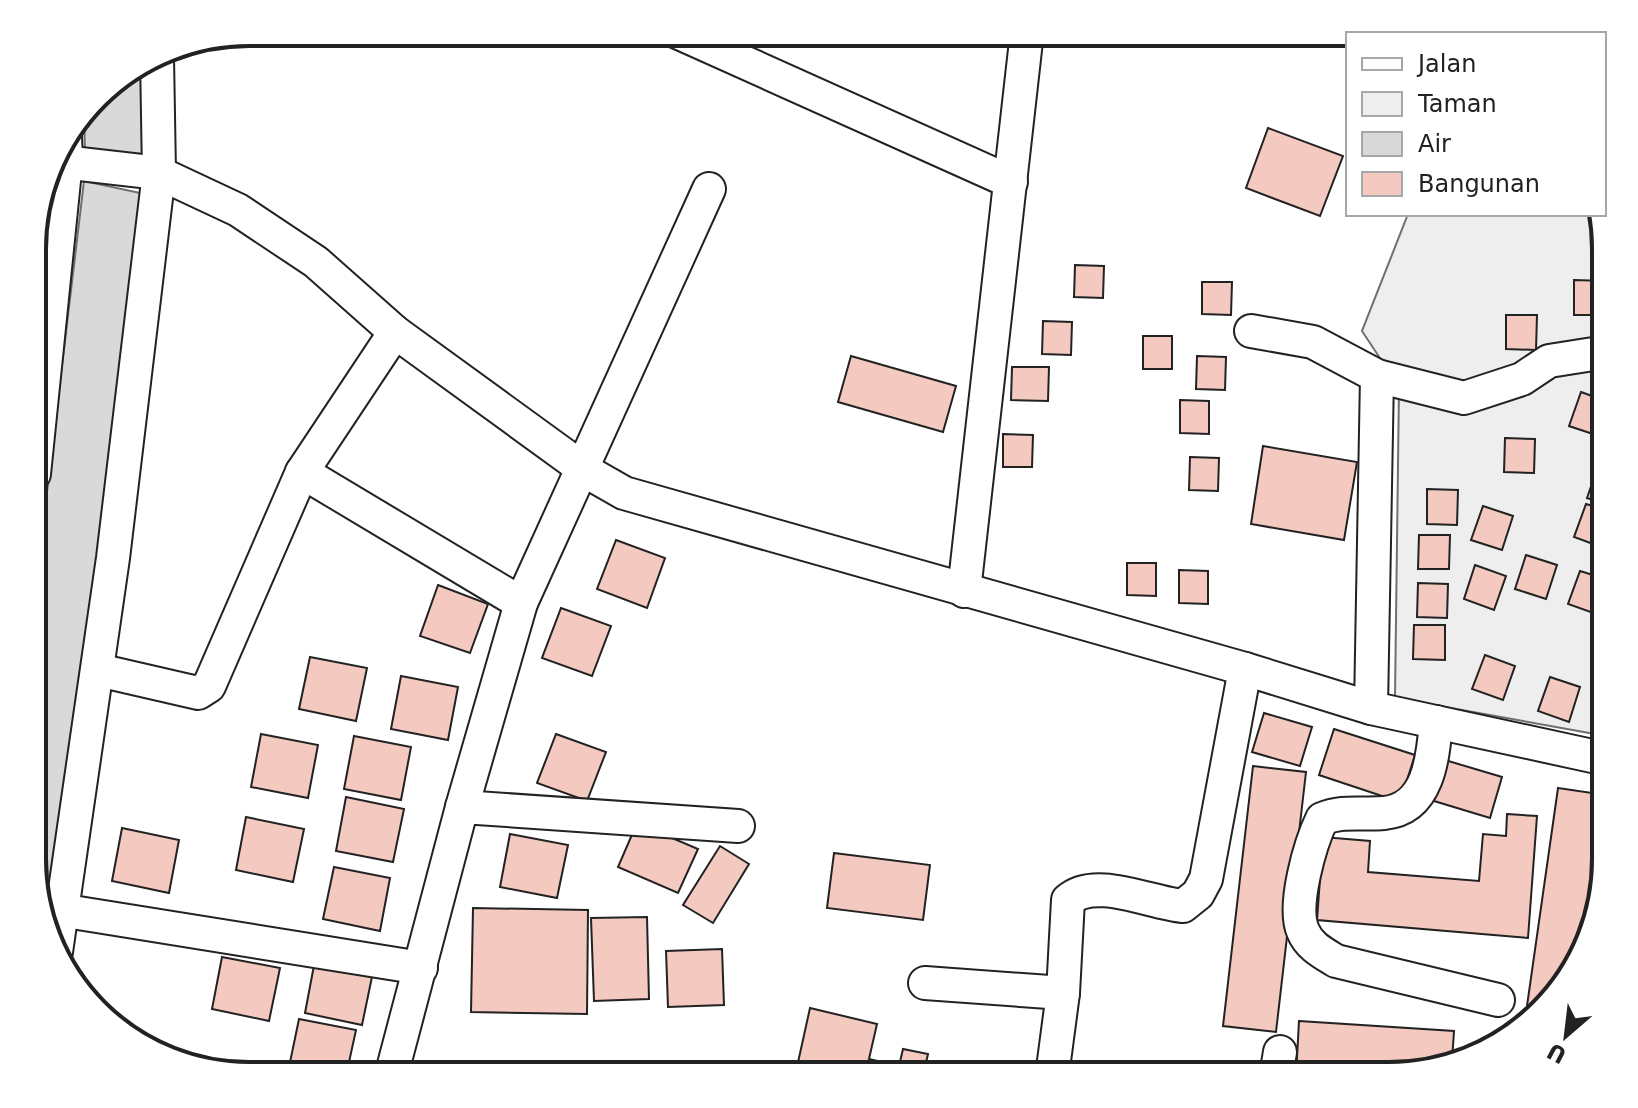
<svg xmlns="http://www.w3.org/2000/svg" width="1638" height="1108" font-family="'DejaVu Sans',sans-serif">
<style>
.green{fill:#eee;stroke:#6f6f6f;stroke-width:2}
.water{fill:#d9d9d9;stroke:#6f6f6f;stroke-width:2}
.building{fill:#f3c9c0;stroke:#222;stroke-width:2}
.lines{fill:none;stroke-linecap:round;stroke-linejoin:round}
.street-casing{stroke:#222;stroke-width:36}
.street{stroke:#fff;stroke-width:32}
.rim{fill:none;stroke:#222;stroke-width:4}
</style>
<rect width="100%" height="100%" fill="#fff"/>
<path class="green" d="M1408,214H1600L1606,235V736L1395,698L1399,387L1362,331Z"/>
<g class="water">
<path d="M146,63L145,163L85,154L84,112L106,86Z"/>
<path d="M84,181L145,194L104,547L52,895L36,894L34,887V601Z"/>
</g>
<g class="building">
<path d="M1268,128L1343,156L1320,216L1246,188Z"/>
<path d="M1075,265L1104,266L1103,298L1074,297Z"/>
<path d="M1574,280L1605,281L1604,315H1574Z"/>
<path d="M1202,282H1232L1231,315L1202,314Z"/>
<path d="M1506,315H1537L1536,350L1506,349Z"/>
<path d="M1043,321L1072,322L1071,355L1042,354Z"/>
<rect x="1143" y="336" width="29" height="33"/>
<path d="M851,356L956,386L943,432L838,402Z"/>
<path d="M1197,356L1226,357L1225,390L1196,389Z"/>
<path d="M1012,367H1049L1048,401L1011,400Z"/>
<path d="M1581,392L1606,401V419L1599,436L1569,426Z"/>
<path d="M1180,400L1209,401V434L1180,433Z"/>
<path d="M1003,434L1033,435L1032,467H1003Z"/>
<path d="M1505,438L1535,439L1534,473L1504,472Z"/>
<path d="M1263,446L1357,462L1344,540L1251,524Z"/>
<path d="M1190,457L1219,458L1218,491L1189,490Z"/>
<path d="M1599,463L1606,466V504L1587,498Z"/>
<path d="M1427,489L1458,490L1457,525L1427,524Z"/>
<path d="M1586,504L1606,510L1604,548L1574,537Z"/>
<path d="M1483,506L1513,516L1502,550L1471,540Z"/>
<path d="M1419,535H1450L1449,569H1418Z"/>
<path d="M616,540L665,558L647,608L597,589Z"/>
<path d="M1526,555L1557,565L1546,599L1515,589Z"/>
<path d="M1127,563H1156V596L1127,595Z"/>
<path d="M1475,565L1506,576L1494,610L1464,599Z"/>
<path d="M1179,570L1208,571V604L1179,603Z"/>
<path d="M1580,571L1606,579V596L1599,615L1568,604Z"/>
<path d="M1418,583L1448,584L1447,618L1417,617Z"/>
<path d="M438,585L488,604L470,653L420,636Z"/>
<path d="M561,608L611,626L592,676L542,658Z"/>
<path d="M1414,625H1445V660L1413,659Z"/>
<path d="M1485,655L1515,666L1503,700L1472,689Z"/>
<path d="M310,657L367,668L356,721L299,709Z"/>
<path d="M401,676L458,687L448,740L391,729Z"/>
<path d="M1550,677L1580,687L1569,722L1538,711Z"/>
<path d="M1264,713L1312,727L1300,766L1252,752Z"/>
<path d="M1334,729L1415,755L1400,802L1319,775Z"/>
<path d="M261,734L318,745L308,798L251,787Z"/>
<path d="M556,734L606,752L587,801L537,783Z"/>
<path d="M354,736L411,747L401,800L344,789Z"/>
<path d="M1445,760L1502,777L1490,818L1434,801Z"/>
<path d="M1253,766L1306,772L1276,1032L1223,1026Z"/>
<path d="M1558,788L1606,795L1605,874L1561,991L1525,1020Z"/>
<path d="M346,797L404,809L393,862L336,851Z"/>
<path d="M1507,814L1537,816L1528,938L1317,920L1323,837L1370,841L1368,872L1479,881L1483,834L1506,836Z"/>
<path d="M246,817L304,829L293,882L236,870Z"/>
<path d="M637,823L698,849L678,893L618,867Z"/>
<path d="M122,828L179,840L169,893L112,881Z"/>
<path d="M510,834L568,845L557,898L500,887Z"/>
<path d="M720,846L749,864L713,923L683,905Z"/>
<path d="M834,853L930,865L923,920L827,908Z"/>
<path d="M334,867L390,878L380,931L323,919Z"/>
<path d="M473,908L588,910L587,1014L471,1012Z"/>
<path d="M647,917L649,999L594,1001L591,918Z"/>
<path d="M722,949L724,1005L668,1007L666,951Z"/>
<path d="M222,957L280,968L269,1021L212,1009Z"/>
<path d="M315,960L373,972L362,1025L305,1013Z"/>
<path d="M810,1008L877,1024L869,1059L899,1066L903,1049L928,1054L923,1076H795Z"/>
<path d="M299,1019L356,1030L346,1076L288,1072Z"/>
<path d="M1299,1021L1454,1031L1452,1061L1389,1076H1296Z"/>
</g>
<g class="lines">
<defs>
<g id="street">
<path d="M677,32L1011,182"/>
<path d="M54,161L159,173L238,210L316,262L395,332L589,473L624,493L1245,669L1371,708L1606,759"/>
<path d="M1251,331L1313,342L1377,376L1371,708"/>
<path d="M1377,376L1464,398L1522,379L1549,361L1606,352"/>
<path d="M302,472L521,603"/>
<path d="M34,474L66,161L65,136"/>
<path d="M964,591L1027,32"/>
<path d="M98,670L198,693L209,686L302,472L395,332"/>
<path d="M1436,722C1433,757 1429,809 1384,813C1361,815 1343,810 1322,819C1310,844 1292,906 1303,931C1309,946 1323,953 1336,961L1498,1000"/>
<path d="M462,807L738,826"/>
<path d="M41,907L421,968"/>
<path d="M56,952L113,558L159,173L157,57"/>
<path d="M925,983L1063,993"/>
<path d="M391,1076L462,807L521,603L709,189"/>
<path d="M1052,1076L1063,993L1068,900C1095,876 1150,903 1183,906L1198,894L1206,879L1245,669"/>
<path d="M1276,1076L1280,1052"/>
</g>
</defs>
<use href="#street" class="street-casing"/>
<use href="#street" class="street"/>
</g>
<path d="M0 0H1638V1108H0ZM249 46H1389A203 203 0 0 1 1592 249V859A203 203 0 0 1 1389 1062H249A203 203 0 0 1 46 859V249A203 203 0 0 1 249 46Z" fill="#fff" fill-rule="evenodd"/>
<path class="rim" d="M249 46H1389A203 203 0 0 1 1592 249V859A203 203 0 0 1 1389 1062H249A203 203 0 0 1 46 859V249A203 203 0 0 1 249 46Z"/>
<rect x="1346" y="32" width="260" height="184" fill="#ffffff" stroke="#a7a7a7" stroke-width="2"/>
<rect x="1362" y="58" width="40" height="12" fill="#ffffff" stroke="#a7a7a7" stroke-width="2"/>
<text x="1418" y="72" font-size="24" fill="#222222">Jalan</text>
<rect x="1362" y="92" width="40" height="24" fill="#eeeeee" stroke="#a7a7a7" stroke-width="2"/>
<text x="1418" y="112" font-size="24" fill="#222222">Taman</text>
<rect x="1362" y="132" width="40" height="24" fill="#d9d9d9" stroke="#a7a7a7" stroke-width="2"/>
<text x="1418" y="152" font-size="24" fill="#222222">Air</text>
<rect x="1362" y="172" width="40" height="24" fill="#f3c9c0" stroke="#a7a7a7" stroke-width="2"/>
<text x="1418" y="192" font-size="24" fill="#222222">Bangunan</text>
<g transform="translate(1566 1036) rotate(208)" stroke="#ffffff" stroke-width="6" paint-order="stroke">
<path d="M0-6L14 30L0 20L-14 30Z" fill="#222222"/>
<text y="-12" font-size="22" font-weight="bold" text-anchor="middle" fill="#222222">U</text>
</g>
</svg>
